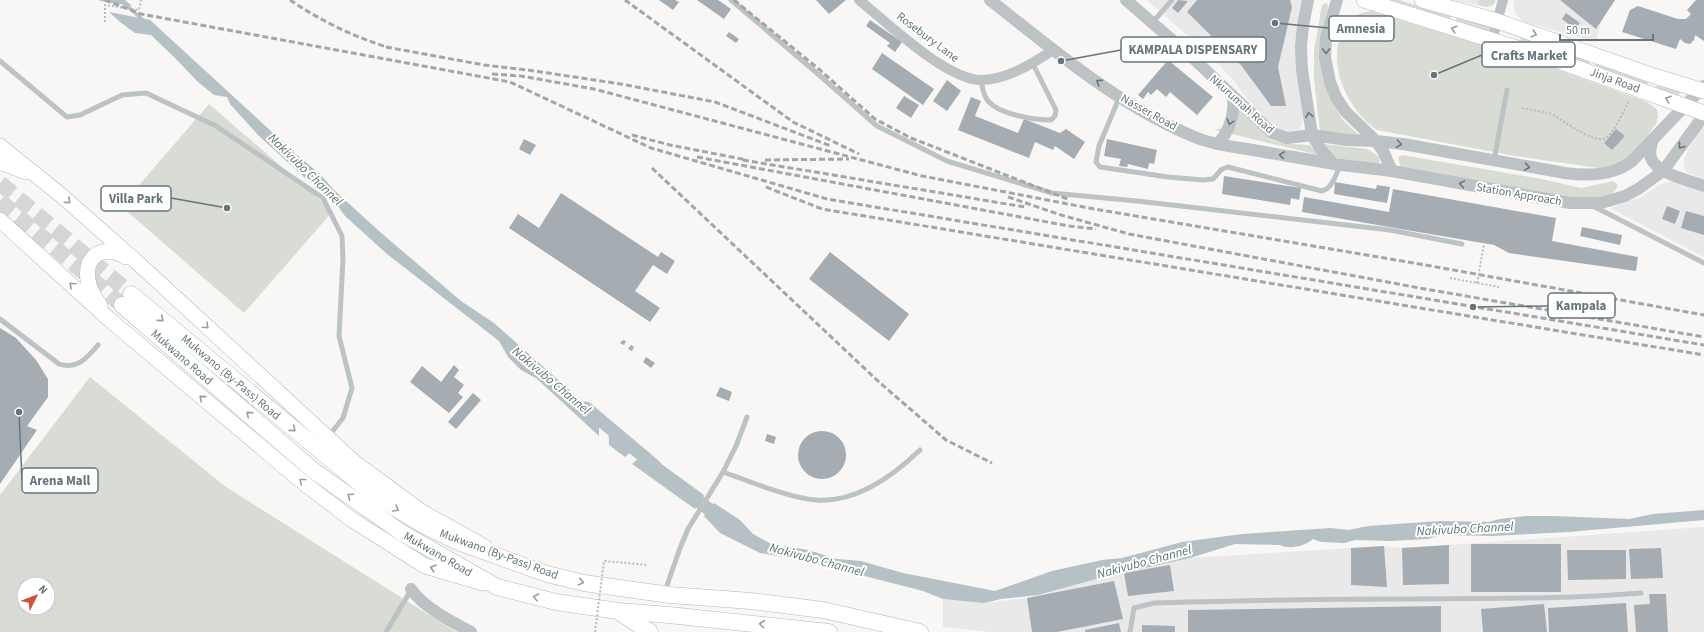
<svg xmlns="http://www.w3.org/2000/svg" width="1704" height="632" font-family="'Source Sans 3',sans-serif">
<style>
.built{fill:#e9e9e9}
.green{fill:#d8dcd5;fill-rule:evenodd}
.water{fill:#b5c1c4}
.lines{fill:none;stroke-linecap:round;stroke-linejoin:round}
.stream{stroke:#b5c1c4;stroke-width:3.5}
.canal{stroke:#b5c1c4;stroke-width:13}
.building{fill:#a5adb2}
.trunk-tunnel{stroke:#d4d6d7;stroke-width:16;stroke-dasharray:16 8;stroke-linecap:butt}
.primary-casing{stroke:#b1b7b9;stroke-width:16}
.trunk-casing{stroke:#b3b7ba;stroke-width:17}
.path{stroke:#b8bcbe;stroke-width:2;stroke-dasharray:2 2;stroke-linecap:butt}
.service{stroke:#bdc2c5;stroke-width:5}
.minor{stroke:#bdc2c5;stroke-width:10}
.tertiary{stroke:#bdc2c5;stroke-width:12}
.primary{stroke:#fff;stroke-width:15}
.trunk{stroke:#fff;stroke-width:16}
.rail{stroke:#a0a7ab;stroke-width:3;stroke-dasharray:6 3;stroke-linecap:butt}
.path-bridge{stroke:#b8bcbe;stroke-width:2;stroke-dasharray:2 2;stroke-linecap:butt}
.oneway{stroke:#949ea4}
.oneway2{stroke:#66757d}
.labels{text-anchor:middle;stroke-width:4;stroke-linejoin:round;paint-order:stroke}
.street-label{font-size:12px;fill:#66757d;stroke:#fff}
.water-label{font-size:13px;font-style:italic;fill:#607478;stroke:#fff}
.leader{fill:none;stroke:#66757d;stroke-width:1.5}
.callout-dot{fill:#66757d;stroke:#fff;stroke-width:1.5}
.callout{fill:#fff;stroke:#66757d;stroke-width:1.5}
.callout-label{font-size:13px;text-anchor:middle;font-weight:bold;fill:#66757d}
</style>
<rect width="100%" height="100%" fill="#f8f7f5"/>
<g class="built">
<path d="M1147,0H1306L1299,80L1303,121L1299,130L1277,132L1266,124L1233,80L1211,56Z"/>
<path d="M1453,0H1496L1493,5L1486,7Z"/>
<path d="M1515,0H1607L1596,42L1524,22L1516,15L1513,5Z"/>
<path d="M1704,126V179L1688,173L1684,166V158L1698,131Z"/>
<path d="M1676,180L1704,190V257L1610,208L1641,197L1661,184Z"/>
<path d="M1704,527V632H990L943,627V599L984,603L1027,598L1104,577L1190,558L1384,546L1402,548L1449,545Z"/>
</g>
<g class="green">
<path d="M1379,0H1399L1451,16L1450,22Z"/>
<path d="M1478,0H1496L1493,5L1486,7L1479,5Z"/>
<path d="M1327,3L1328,7L1321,37L1327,88L1342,119L1361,137L1320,131L1314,80V51L1321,10L1323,4Z"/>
<path d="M1371,11L1528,59L1647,102L1657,109L1658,117L1656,124L1633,155L1627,161L1605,169L1515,156L1377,130C1347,110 1325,62 1344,29C1347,23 1352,16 1359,14C1362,12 1367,12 1371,11Z"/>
<path d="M1457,16L1490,27L1489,33L1455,23Z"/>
<path d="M1521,37L1591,59L1589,65L1520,43Z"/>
<path d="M1596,61L1649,79L1647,85L1594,67Z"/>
<path d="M1659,81L1681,88L1679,96L1656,88Z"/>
<path d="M209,104L333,211L244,313L121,206Z"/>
<path d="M1238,108L1270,140L1288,144L1310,145L1319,155L1215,130L1223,128Z"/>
<path d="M1322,144L1367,149L1380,157L1379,164L1337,158Z"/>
<path d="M1402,155L1542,179L1581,188L1613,181L1618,185C1612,202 1586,198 1571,198L1403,169L1400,165L1398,157Z"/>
<path d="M90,377L226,487L456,632H0V495ZM24,584H48V608H24Z"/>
</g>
<g class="water">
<path d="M99,0H125L132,6L100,1Z"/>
<path d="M109,12L150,20L296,154L321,175L333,189L380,232L461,301L494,323L583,402L599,415V436L536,378L521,370L508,357L499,341L387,254L345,216L335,202L324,192L315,187L258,135L230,104L227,97L214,95L198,82L175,58L151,35L135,33L120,22Z"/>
<path d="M608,421L639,445L625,457L609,445Z"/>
<path d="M647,451L656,460L704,495L695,509L632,464Z"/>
<path d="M714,503L740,520L753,534L775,546H784L808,550L837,559L861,561L903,573L995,591L1052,571L1102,560L1122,558L1182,542L1242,534L1331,528L1348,530L1368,526L1440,521L1488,522L1500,519L1527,516H1552L1629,519L1653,514L1704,510V520L1569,532L1492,536L1442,535L1427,539L1391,541L1355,540L1344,543L1321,542L1313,539C1305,546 1290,550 1280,545L1235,544L1190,558L1104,577L1038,595L1001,599L984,603L943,599L923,591L806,561L760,553L720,533L704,516Z"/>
</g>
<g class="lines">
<path class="stream" d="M124,3L144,21"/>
<g class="canal">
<path d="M586,408L655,466"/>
<path d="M686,491L722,520"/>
</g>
</g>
<g class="building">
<path d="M659,0H675L679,2L673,10Z"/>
<path d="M697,0H718L731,9L724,19Z"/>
<path d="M816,0H846L829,14Z"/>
<path d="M1178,0L1188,1L1178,13L1172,8Z"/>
<path d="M1197,0H1290L1292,7L1278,67L1286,106H1271L1241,65L1187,12Z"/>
<path d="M1560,0H1615L1596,29Z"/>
<path d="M1696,0H1704V41L1695,35L1694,40L1690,44L1685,43L1680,39L1676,49L1622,32L1630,10L1638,6L1678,19H1686L1691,14L1687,10Z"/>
<path d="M1566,13L1580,23L1575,29L1562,19Z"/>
<path d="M870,20L902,42L895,52L887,46L890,43L866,26Z"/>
<path d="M729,32L739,39L736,43L726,36Z"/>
<path d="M882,53L934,89L923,105L872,69Z"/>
<path d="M1168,60L1213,97L1197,115L1170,92L1166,97L1157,89L1151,95L1148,92L1143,99L1138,95Z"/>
<path d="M947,80L961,91L947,111L933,101Z"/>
<path d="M904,96L919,105L911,118L896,108Z"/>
<path d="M971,97L981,101L975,116L1018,133L1024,119L1060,133L1066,129L1085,142L1074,159L1055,146L1053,150L1035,142L1029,158L958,130Z"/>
<path d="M1616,129L1625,136L1612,150L1604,143Z"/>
<path d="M524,139L536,145L530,155L519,149Z"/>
<path d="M1107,139L1157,150L1154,164L1149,163L1148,169L1128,164L1127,167L1119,166L1121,159L1104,156Z"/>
<path d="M1224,176L1301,188L1299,200L1291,198L1290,205L1222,194Z"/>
<path d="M1335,182L1376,189L1377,185L1390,187L1387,203L1334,194Z"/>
<path d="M1393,189L1556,218L1552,241L1638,257L1636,271L1509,253L1494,245L1302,212L1304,197L1389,212Z"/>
<path d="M561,193L658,257L661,252L675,261L667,274L653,265L635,291L660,308L650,322L509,228L518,214L539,228Z"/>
<path d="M1667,206L1680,211L1675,224L1662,219Z"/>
<path d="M1686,211L1704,216V235L1681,228Z"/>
<path d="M1582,227L1622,235L1620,245L1580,236Z"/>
<path d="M830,252L909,314L889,341L809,279Z"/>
<path d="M0,328L16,338L36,360L48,379V397L27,426L37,430L0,484Z"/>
<path d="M623,340L626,341L624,345L620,343Z"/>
<path d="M631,345L634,347L632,351L628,349Z"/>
<path d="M646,357L655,363L651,368L643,362Z"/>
<path d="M454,365L459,370L454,377L464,385L458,393L463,397L449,413L410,382L422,366L441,382Z"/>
<path d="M720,387L732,392L729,401L716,396Z"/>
<path d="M473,393L481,400L456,429L448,422Z"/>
<circle cx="822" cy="455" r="24"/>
<path d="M767,434L776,437L774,444L765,441Z"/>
<rect x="1471" y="544" width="90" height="48"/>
<path d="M1449,545V584L1403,585L1402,548Z"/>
<path d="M1384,546L1387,587L1351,585V548Z"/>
<path d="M1661,548L1663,578L1631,579L1629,549Z"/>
<path d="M1567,550H1626V579L1568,580Z"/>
<path d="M1170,565L1174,591L1128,596L1124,573Z"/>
<path d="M1114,581L1123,619L1057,632H1032L1027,598Z"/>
<path d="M1649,594H1666L1668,632H1636L1634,605L1650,604Z"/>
<path d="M1626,603L1628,632H1549L1548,608Z"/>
<path d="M1544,604L1547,632H1483L1481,609Z"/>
<path d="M1441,606V632H1188V610Z"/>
<path d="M1119,623L1121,632H1085V630Z"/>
<path d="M1142,625L1175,626V632H1142Z"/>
</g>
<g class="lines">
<g class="trunk-tunnel">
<path d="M0,183L131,294"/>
<path d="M0,201L122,305"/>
</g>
<defs>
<g id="primary">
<path d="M1364,0L1558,61L1704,113"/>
<path d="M1422,0L1497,21L1654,76L1704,91"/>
<path d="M0,146L62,196L139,264L354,462L422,512L485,547"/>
<path d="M0,162L26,172"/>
<path d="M0,220L110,320L305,484L351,519L425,566L483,583"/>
<path d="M100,306C96,299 89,289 88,280C84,254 105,244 126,257"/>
</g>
<g id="trunk">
<path d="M131,294L375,496L423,525L458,542L547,574L584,583L670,595L751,601L823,610L920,632"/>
<path d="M122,305L314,471L402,533L497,587L556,602L618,611L669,615L829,632"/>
<path d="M619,612L650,632"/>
</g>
</defs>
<use href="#primary" class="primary-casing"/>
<use href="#trunk" class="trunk-casing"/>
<g class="path">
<path d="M105,22V5L139,10L141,0"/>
<path d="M1522,108C1530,110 1540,111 1549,113C1562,118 1594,147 1607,137C1615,131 1625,109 1629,100"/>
<path d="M1450,278L1499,287"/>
</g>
<g class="service">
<path d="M731,0L818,74L877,126L947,161L1052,193L1137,201L1390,230L1462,244"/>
<path d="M1152,23L1172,0"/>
<path d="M0,61L67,117L80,115L122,95L146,93L216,126L323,198L342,236L343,259L339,336L352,388L343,418L328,437"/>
<path d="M981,80C982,86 983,93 986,98C995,114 1034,120 1051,120L1055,116L1056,110L1033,64"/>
<path d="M1119,98L1099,146L1096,162L1100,167L1168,177L1203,180L1213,179L1222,169L1228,167L1322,191C1332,189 1336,174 1340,166"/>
<path d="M1494,160L1507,90"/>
<path d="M1593,206L1704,263"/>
<path d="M0,319L59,364C77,370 87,358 98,345"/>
<path d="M723,472C749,481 789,498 816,500C856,503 893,476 920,450"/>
<path d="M665,591L680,548L688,529L723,472L736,446L747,417"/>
<path d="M386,632L411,590"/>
<path d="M1130,632L1134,608L1154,603C1231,601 1307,599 1384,599C1470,598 1556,600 1641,593"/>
</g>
<g class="minor">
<path d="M859,0C888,23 944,78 980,80C1006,80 1032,64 1053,50"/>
<path d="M1492,40L1503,0"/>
</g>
<g class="tertiary">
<path d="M990,0C1055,51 1120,107 1197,138C1215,145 1235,147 1253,150C1280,155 1307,159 1334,164"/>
<path d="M1126,0L1194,59L1272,133L1287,138L1312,135L1347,140L1376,141L1383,151L1392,171"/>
<path d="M1308,0L1303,26L1301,46L1302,70L1312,135L1322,151L1334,164L1392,171L1570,203H1601L1625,196L1638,189L1663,171L1704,115"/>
<path d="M1337,0L1326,38L1325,57L1330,82L1336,97L1346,112L1376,141L1403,144L1565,173C1588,176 1612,176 1631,162L1704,86"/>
<path d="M1653,139C1651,145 1649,152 1651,158C1657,174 1689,180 1704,186"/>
<path d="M1217,144C1229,133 1235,114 1233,97"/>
<path d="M411,589C423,607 452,622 471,632"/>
</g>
<use href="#primary" class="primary"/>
<use href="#trunk" class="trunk"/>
<g class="rail">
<path d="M105,0L141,14L510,82L651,148L827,199L1704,345"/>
<path d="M290,0C321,21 354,37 390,48"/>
<path d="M625,0L793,122L859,154"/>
<path d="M734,0L820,70L875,119L911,138L1070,200"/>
<path d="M386,47L484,65L528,70L621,84L715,102L831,146"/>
<path d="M492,74L521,76L594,89L922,176L1089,208L1431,266L1704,315"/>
<path d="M632,135L670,145L747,160"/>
<path d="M697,157L1069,226L1096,229"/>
<path d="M743,160L1025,207"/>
<path d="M765,160L849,159"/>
<path d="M652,168L879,382L946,440L992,463"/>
<path d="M766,187L822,209L1704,355"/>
<path d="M1008,197L1061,215L1129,234L1425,289L1704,337"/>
</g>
<g class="path-bridge">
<path d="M1477,283L1484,244"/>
<path d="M595,632L604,561L648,565"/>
</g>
</g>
<defs><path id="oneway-chevron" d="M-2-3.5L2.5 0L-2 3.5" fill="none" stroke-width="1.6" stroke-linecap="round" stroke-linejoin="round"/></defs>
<g class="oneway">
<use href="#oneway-chevron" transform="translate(1454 29) rotate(-163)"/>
<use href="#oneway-chevron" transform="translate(1534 34) rotate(19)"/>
<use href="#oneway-chevron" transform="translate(1668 99) rotate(-161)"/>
<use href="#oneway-chevron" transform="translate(68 201) rotate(42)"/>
<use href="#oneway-chevron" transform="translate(72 285) rotate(-137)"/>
<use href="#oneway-chevron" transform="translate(161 319) rotate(40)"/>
<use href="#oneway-chevron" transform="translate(206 326) rotate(43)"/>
<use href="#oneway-chevron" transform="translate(202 398) rotate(-140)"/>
<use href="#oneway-chevron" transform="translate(249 414) rotate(-139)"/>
<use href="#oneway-chevron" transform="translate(293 429) rotate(40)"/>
<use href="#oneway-chevron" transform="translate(302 481) rotate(-141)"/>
<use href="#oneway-chevron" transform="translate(350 496) rotate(-145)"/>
<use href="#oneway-chevron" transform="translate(396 509) rotate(31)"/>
<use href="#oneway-chevron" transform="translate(433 568) rotate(-163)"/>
<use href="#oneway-chevron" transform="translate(581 582) rotate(12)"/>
<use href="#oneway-chevron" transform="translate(536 597) rotate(-166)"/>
<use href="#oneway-chevron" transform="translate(762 624) rotate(-174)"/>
</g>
<g class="oneway2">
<use href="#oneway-chevron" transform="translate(1326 51) rotate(90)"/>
<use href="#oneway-chevron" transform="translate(1099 82) rotate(-146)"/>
<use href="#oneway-chevron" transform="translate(1309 115) rotate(-99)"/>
<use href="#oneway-chevron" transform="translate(1230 122) rotate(108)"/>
<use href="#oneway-chevron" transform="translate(1399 144) rotate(7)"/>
<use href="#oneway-chevron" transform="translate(1681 146) rotate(127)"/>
<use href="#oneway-chevron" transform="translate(1282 155) rotate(-171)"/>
<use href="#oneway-chevron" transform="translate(1527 167) rotate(10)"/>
<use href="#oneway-chevron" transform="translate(1462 184) rotate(-170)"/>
</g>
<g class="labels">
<g class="street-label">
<text transform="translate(928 37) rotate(37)" y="4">Rosebury Lane</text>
<text transform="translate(1615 80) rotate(20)" y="4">Jinja Road</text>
<text transform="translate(1242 104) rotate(42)" y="4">Nkurumah Road</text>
<text transform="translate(1149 112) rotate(29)" y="4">Nasser Road</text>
<text transform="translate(1519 194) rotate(10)" y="4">Station Approach</text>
<text transform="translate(182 357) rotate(41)" y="4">Mukwano Road</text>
<text transform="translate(231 377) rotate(40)" y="4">Mukwano (By-Pass) Road</text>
<text transform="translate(438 554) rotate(30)" y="4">Mukwano Road</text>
<text transform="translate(499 554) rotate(20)" y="4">Mukwano (By-Pass) Road</text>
</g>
<g class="water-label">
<text transform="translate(306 169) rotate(44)" y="5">Nakivubo Channel</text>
<text transform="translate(552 380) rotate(40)" y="5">Nakivubo Channel</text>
<text transform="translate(1465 528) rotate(-3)" y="5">Nakivubo Channel</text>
<text transform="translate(817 559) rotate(15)" y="5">Nakivubo Channel</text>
<text transform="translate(1144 561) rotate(-15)" y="5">Nakivubo Channel</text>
</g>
</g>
<path class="leader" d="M1275 23L1329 28M1061 61L1121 50M1434 75L1482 55M227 208L171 198M1473 307L1548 306M19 412L22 480"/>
<g class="callout-dot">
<circle cx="1275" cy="23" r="4"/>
<circle cx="1061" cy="61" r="4"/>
<circle cx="1434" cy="75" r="4"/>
<circle cx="227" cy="208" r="4"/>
<circle cx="1473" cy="307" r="4"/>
<circle cx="19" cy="412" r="4"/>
</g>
<g class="callout">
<rect x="1329" y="16" width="65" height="25" rx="4"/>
<rect x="1121" y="37" width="145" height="25" rx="4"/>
<rect x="1482" y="42" width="93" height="25" rx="4"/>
<rect x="101" y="186" width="70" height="25" rx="4"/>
<rect x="1548" y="293" width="67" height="25" rx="4"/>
<rect x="22" y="468" width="76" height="25" rx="4"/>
</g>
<g class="callout-label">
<text x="1361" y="33">Amnesia</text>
<text x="1193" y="54">KAMPALA DISPENSARY</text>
<text x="1529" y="60">Crafts Market</text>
<text x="136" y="203">Villa Park</text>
<text x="1581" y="310">Kampala</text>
<text x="60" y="485">Arena Mall</text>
</g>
<g transform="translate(36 596) rotate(47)"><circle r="19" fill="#ffffff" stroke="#c2c8cb"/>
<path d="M0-3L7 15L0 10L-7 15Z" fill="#d24f3b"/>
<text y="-6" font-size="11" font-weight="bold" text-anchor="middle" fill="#66757d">N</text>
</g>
<path d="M1560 34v6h93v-6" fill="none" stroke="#66757d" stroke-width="2"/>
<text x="1566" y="34" font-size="12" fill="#66757d" stroke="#ffffff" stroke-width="3" paint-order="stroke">50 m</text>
</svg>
